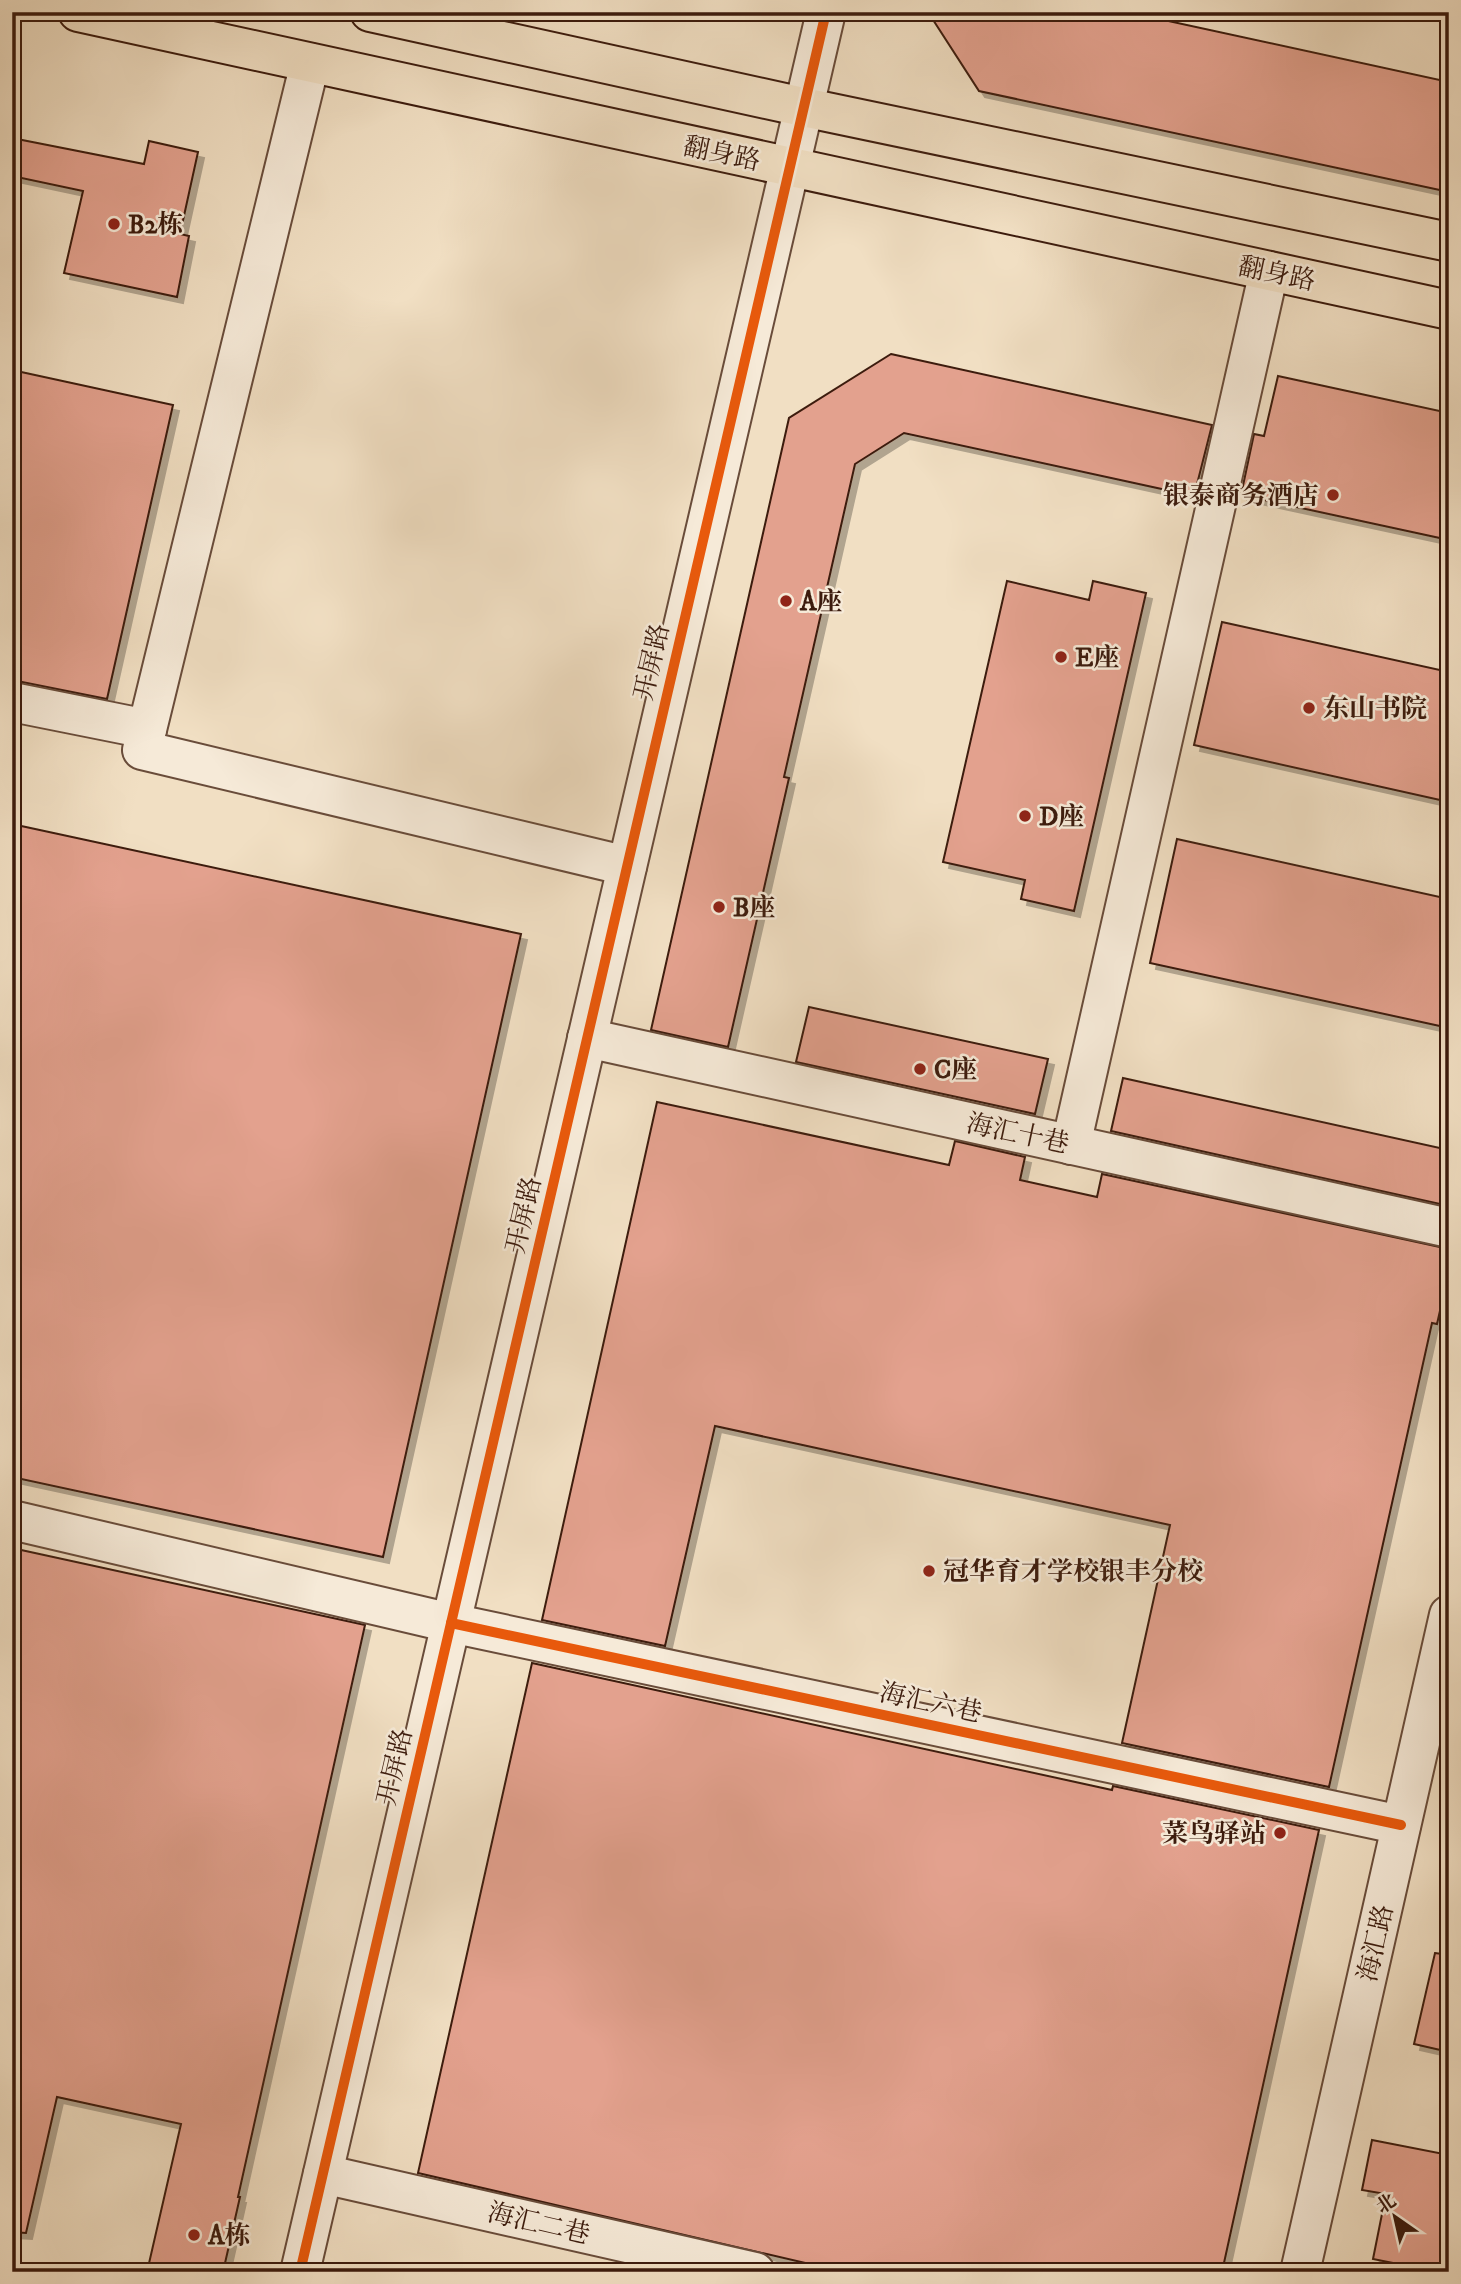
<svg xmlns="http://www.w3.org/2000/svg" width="1461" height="2284" font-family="'IM FELL DW Pica','Noto Serif SC',serif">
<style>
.building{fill:#e3a18e;stroke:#3c1b0d;stroke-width:2;filter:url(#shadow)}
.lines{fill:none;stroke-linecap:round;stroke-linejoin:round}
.minor-casing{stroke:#694c3a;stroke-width:42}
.major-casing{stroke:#3c1b0d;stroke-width:42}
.minor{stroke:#f6ead8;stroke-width:38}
.major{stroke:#f1dfc3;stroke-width:38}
.cycleway-casing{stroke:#f6ead8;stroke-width:15}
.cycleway{stroke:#e8590c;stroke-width:10}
.poi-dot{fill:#8f2418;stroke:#f6ead8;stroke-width:2.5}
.labels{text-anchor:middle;stroke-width:5;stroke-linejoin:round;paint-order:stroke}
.street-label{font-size:26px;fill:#3c1b0d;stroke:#f6ead8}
.poi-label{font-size:26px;font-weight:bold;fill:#3c1b0d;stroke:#f6ead8;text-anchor:start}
</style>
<defs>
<filter id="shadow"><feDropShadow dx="6" dy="6" stdDeviation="0" flood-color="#0004"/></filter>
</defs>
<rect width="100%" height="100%" fill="#f1dfc3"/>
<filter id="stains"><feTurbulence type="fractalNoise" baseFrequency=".00286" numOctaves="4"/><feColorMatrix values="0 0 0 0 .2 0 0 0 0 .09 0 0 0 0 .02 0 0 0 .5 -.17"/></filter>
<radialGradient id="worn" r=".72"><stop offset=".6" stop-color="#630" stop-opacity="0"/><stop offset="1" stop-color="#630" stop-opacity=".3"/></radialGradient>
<g class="building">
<path d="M928,12H1127L1449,82V192L979,91Z"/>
<path d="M12,138L144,164L149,141L198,152L180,234L189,236L177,297L64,273L83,191L12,176Z"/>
<path d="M891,354L1212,425L1194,496L904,433L855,464L784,777L789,778L728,1047L651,1030L789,418Z"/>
<path d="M12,370L173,405L107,699L12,680Z"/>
<path d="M1278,376L1449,413V540L1241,495L1254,434L1264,436Z"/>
<path d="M1007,581L1089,600L1093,581L1146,593L1074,911L1021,899L1025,880L943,862Z"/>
<path d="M1222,622L1449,672V802L1194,745Z"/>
<path d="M12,824L521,934L383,1557L12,1477Z"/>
<path d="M1177,839L1449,899V1028L1150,963Z"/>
<path d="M809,1007L1048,1059L1035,1114L796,1062Z"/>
<path d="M1123,1078L1449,1150V1206L1111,1131Z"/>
<path d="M657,1102L949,1165L955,1141L1025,1157L1020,1180L1097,1197L1102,1174L1449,1249V1271L1437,1324L1432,1323L1329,1787L1122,1743L1170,1525L798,1444L715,1426L665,1646L542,1620Z"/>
<path d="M12,1548L365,1625L238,2197H240L223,2272H147L181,2124L57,2097L26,2233L12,2232Z"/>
<path d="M532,1663L1112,1790L1113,1786L1319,1830L1222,2272H844L418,2173Z"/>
<path d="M1435,1953L1449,1955V2052L1414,2044Z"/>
<path d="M1372,2140L1449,2155V2272H1438L1373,2259L1386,2194L1362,2190Z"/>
</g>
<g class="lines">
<defs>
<g id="minor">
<path d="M310,63L142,750L627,866"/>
<path d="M12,702L147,729"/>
<path d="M587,1038L1449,1228"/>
<path d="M1071,1145L1269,271"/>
<path d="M12,1520L451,1623L1401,1825"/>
<path d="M323,2174L755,2272"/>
<path d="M300,2272L826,12"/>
<path d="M1300,2272L1449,1615"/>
</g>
<g id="major">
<path d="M78,12L1449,310"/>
<path d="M370,12L803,107L1449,242"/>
</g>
</defs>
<use href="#minor" class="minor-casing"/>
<use href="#major" class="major-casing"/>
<use href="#minor" class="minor"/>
<use href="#major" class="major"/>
<defs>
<g id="cycleway">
<path d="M451,1623L1401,1825"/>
<path d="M300,2272L826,12"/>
</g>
</defs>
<use href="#cycleway" class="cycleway-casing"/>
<use href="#cycleway" class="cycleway"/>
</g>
<g class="poi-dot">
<circle cx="114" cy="224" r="7"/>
<circle cx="1333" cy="495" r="7"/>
<circle cx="786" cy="601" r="7"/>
<circle cx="1061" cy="657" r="7"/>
<circle cx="1309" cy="708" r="7"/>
<circle cx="1025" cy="816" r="7"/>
<circle cx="719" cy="907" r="7"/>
<circle cx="920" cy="1069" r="7"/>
<circle cx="929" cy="1571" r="7"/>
<circle cx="1280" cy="1833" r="7"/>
<circle cx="194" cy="2235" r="7"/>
</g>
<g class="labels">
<g class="street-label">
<text transform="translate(722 153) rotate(12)" y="9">翻身路</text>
<text transform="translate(1277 273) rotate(12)" y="9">翻身路</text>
<text transform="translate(651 662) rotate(-77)" y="9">开屏路</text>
<text transform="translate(1018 1133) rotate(12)" y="9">海汇十巷</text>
<text transform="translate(523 1215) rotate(-77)" y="9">开屏路</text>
<text transform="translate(931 1702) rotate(12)" y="9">海汇六巷</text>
<text transform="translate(394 1767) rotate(-77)" y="9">开屏路</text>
<text transform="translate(1375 1943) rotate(-77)" y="9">海汇路</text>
<text transform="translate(539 2223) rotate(13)" y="9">海汇二巷</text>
</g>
<g class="poi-label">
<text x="128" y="233">B2栋</text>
<text x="1319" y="504" text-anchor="end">银泰商务酒店</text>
<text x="800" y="610">A座</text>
<text x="1075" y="666">E座</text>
<text x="1323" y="717">东山书院</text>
<text x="1039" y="825">D座</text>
<text x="733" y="916">B座</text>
<text x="934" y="1078">C座</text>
<text x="943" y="1580">冠华育才学校银丰分校</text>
<text x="1266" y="1842" text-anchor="end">菜鸟驿站</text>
<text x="208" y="2244">A栋</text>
</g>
</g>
<rect width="1461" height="2284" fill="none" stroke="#f1dfc3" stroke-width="42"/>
<rect x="14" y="14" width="1433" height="2256" fill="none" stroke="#3c1b0d" stroke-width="3.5"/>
<rect x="21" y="21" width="1419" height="2242" fill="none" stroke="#3c1b0d" stroke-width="2"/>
<g transform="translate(1395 2217) rotate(326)" stroke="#f6ead8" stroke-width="5" paint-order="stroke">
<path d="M0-5L12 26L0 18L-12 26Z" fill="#3c1b0d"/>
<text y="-10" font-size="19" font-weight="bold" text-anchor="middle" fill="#3c1b0d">北</text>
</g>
<rect width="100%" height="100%" filter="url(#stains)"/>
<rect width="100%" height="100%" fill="url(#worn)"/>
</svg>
